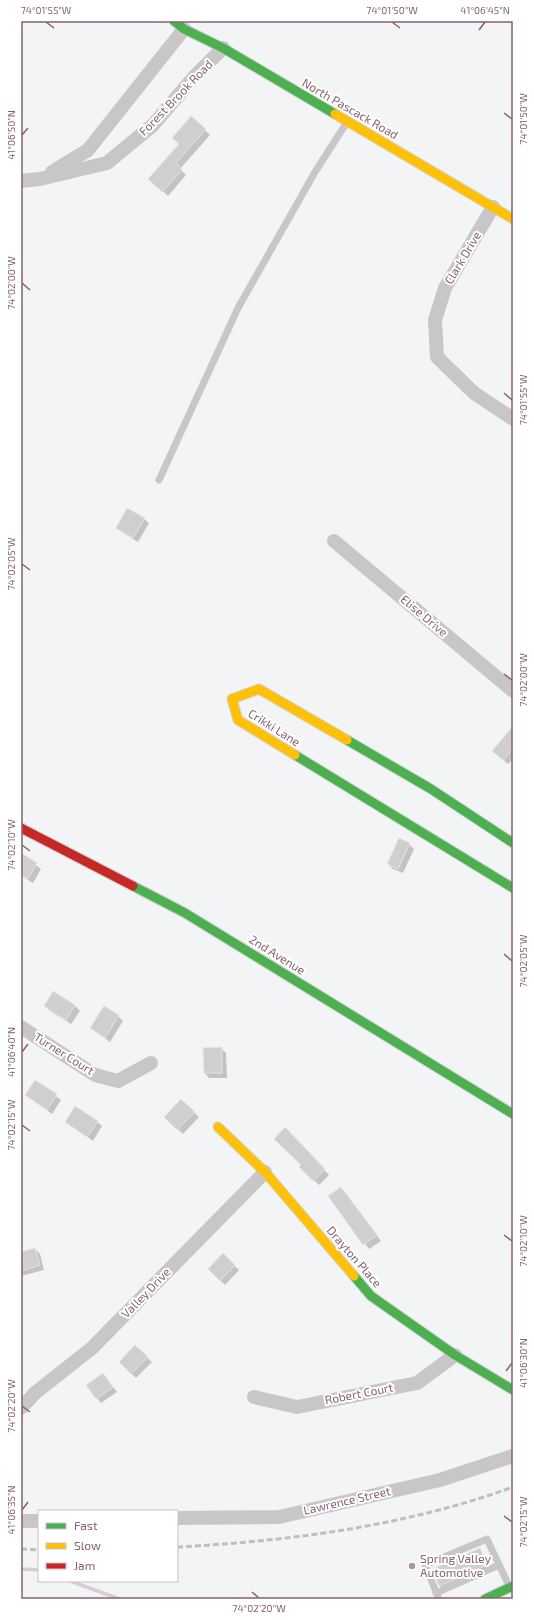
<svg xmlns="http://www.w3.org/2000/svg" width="534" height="1620" font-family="'Exo 2',sans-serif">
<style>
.shadow{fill:#0003}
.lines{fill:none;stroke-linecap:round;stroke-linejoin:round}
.stream{stroke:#d8cdd3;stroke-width:3.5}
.building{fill:#d0cecf;stroke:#e3e4e4}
.fast-casing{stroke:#d3d1d2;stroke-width:11}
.slow-casing{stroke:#d3d1d2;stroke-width:11}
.jam-casing{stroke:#d3d1d2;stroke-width:11}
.lane{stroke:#c9c6c8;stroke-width:7}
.street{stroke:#c9c6c8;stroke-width:14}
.fast{stroke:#4caf50;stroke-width:9}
.slow{stroke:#ffc107;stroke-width:9}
.jam{stroke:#c62828;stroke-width:9}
.rail{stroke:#c0bebf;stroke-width:3;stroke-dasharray:6 3;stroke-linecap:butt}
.ticks{fill:none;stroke:#86626e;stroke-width:1.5}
.poi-dot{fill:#ac959d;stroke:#fff;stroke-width:1.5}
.labels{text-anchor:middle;stroke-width:4;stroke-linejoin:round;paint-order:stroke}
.street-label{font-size:12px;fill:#86626e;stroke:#fff}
.poi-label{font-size:12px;fill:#86626e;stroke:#fff;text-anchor:start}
.neatline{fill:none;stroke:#86626e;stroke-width:1.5}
.ticks-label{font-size:10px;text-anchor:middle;fill:#86626e}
</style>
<rect width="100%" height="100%" fill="#f3f4f5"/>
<g class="shadow">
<path d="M205,130L210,135L180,169L186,175L168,196L154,183Z"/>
<path d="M144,519L149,523L138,542L122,532L117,528Z"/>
<path d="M513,727V759L508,764L498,755Z"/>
<path d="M409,844L414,849L403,873L393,869L388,864Z"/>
<path d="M21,854L41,869L33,883L21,876Z"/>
<path d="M54,993L75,1006L80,1011L71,1024L50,1011L45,1006Z"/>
<path d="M118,1016L123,1021L110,1042L91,1028Z"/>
<path d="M221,1048L226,1053L227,1078H209L205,1073Z"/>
<path d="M35,1081L61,1100L52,1114L26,1095Z"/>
<path d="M181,1100L199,1117L183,1134L165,1117Z"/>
<path d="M66,1121L97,1122L102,1126L93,1141Z"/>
<path d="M285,1129L329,1175L319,1185L300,1167L302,1165Z"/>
<path d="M341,1188L381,1241L369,1249L330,1196Z"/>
<path d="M35,1249L40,1254L44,1270L21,1276V1253Z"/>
<path d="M223,1255L239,1270L225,1285L209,1269Z"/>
<path d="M135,1346L152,1362L136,1378L120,1362Z"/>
<path d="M103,1374L117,1392L101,1403L97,1398Z"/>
<path d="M480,1550L489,1567L442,1588L440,1586Z"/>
</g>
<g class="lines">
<g class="stream">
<path d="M21,1569L39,1570"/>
<path d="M70,1581L120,1599"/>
</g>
</g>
<g class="building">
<path d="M191,116L206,129L176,163L182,170L162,192L148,179L179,144L172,138Z"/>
<path d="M127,508L145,518L133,538L116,528Z"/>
<path d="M513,726V749L503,760L492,751Z"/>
<path d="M399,838L410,843L398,869L387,864Z"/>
<path d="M21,853L37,863L28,879L21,875Z"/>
<path d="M53,991L75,1005L66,1020L44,1006Z"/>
<path d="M104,1006L119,1015L105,1038L90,1028Z"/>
<path d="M222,1047V1073H204L203,1048Z"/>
<path d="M35,1080L57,1094L47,1110L25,1095Z"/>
<path d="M181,1099L195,1112L177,1130L164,1117Z"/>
<path d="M75,1106L98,1121L87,1137L65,1122Z"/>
<path d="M285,1127L325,1169L313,1181L299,1167L301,1165L274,1139Z"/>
<path d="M341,1187L377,1235L363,1245L328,1196Z"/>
<path d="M35,1248L40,1265L21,1271V1252Z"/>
<path d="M223,1253L235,1265L220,1281L208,1269Z"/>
<path d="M135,1345L148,1357L131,1374L119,1362Z"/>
<path d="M103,1373L113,1387L96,1399L86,1385Z"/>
<path d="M480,1548L487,1565L439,1586L432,1569Z"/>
</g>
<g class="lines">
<defs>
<g id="fast">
<path d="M174,21L184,29L223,48L335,114"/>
<path d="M347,740L431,789L513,843"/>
<path d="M295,755L513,888"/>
<path d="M133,886L185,913L513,1114"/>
<path d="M354,1276L371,1296L455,1355L513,1390"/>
<path d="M485,1599L513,1586"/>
</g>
<g id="slow">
<path d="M335,114L513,219"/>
<path d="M295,755L238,720L232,699L259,689L347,740"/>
<path d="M218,1127L265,1172L354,1276"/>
</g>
<path id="jam" d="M21,828L133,886"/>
</defs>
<use href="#fast" class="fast-casing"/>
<use href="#slow" class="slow-casing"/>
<use href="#jam" class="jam-casing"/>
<g class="lane">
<path d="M159,480L238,308L315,172L347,122"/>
<path d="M436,1593L499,1565"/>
<path d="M439,1599L425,1565L487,1539L509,1586"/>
</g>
<g class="street">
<path d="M52,172L88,150L184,29"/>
<path d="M21,181L40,179L107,163L153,125L194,77L223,48"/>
<path d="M493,207L445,288L435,320L437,357L474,393L513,419"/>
<path d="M334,541L513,691"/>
<path d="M21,1027L95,1075L118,1081L151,1063"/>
<path d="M254,1397L297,1407L417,1383L455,1355"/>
<path d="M21,1408L35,1393L92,1348L265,1172"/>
<path d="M177,1518L279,1517L440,1480L513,1456"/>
<path d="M21,1521H39"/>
</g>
<use href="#fast" class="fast"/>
<use href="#slow" class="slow"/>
<use href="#jam" class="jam"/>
<g class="rail">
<path d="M177,1547C290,1541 406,1526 513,1487"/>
<path d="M21,1549L39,1550"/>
</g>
</g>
<path class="ticks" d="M46,22L54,28M392,22L400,28M479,30L485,22M504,113L512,119M22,135L28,128M22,283L30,290M504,393L512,400M22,564L30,570M504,674L512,680M22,845L30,851M504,954L512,961M22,1052L28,1044M22,1125L30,1131M504,1235L512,1241M506,1371L512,1363M22,1406L30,1412M22,1510L28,1502M504,1516L512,1522M252,1592L259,1598"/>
<circle class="poi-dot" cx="412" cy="1566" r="4"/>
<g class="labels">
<g class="street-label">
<text transform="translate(176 98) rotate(-46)" y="4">Forest Brook Road</text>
<text transform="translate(350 109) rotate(30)" y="4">North Pascack Road</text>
<text transform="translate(463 258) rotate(-59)" y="4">Clark Drive</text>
<text transform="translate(424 616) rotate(40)" y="4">Elise Drive</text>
<text transform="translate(274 728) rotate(32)" y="4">Crikki Lane</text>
<text transform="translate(277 955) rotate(32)" y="4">2nd Avenue</text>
<text transform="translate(64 1054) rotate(32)" y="4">Turner Court</text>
<text transform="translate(354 1257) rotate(49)" y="4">Drayton Place</text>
<text transform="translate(146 1293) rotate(-46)" y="4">Valley Drive</text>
<text transform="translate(359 1394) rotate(-11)" y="4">Robert Court</text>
<text transform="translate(347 1501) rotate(-13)" y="4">Lawrence Street</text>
</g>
<g class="poi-label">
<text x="420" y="1563">Spring Valley<tspan x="420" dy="14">Automotive</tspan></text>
</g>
</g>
<rect width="534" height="1620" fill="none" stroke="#ffffff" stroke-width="44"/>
<rect x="38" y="1510" width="140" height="72" fill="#ffffff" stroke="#cfc0c5"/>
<rect x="46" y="1523" width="20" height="6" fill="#4caf50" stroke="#cfc0c5"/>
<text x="74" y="1530" font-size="12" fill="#86626e">Fast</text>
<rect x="46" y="1543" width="20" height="6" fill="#ffc107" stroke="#cfc0c5"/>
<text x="74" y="1550" font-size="12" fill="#86626e">Slow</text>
<rect x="46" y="1563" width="20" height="6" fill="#c62828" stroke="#cfc0c5"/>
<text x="74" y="1570" font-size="12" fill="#86626e">Jam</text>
<rect x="22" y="22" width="490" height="1576" class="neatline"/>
<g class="ticks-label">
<text x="46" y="14">74°01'55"W</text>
<text x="392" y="14">74°01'50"W</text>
<text x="485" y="14">41°06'45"N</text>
<text transform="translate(523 119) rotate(-90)" y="4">74°01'50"W</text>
<text transform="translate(11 135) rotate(-90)" y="4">41°06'50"N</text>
<text transform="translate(11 283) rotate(-90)" y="4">74°02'00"W</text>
<text transform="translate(523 400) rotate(-90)" y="4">74°01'55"W</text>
<text transform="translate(11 564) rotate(-90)" y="4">74°02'05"W</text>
<text transform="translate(523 680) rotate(-90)" y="4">74°02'00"W</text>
<text transform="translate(11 845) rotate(-90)" y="4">74°02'10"W</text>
<text transform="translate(523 961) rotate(-90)" y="4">74°02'05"W</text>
<text transform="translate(11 1052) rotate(-90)" y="4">41°06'40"N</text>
<text transform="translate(11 1125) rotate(-90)" y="4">74°02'15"W</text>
<text transform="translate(523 1241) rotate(-90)" y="4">74°02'10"W</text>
<text transform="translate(523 1363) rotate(-90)" y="4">41°06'30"N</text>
<text transform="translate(11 1406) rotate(-90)" y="4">74°02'20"W</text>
<text transform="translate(11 1510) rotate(-90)" y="4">41°06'35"N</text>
<text transform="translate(523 1522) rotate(-90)" y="4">74°02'15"W</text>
<text x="259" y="1612">74°02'20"W</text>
</g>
</svg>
